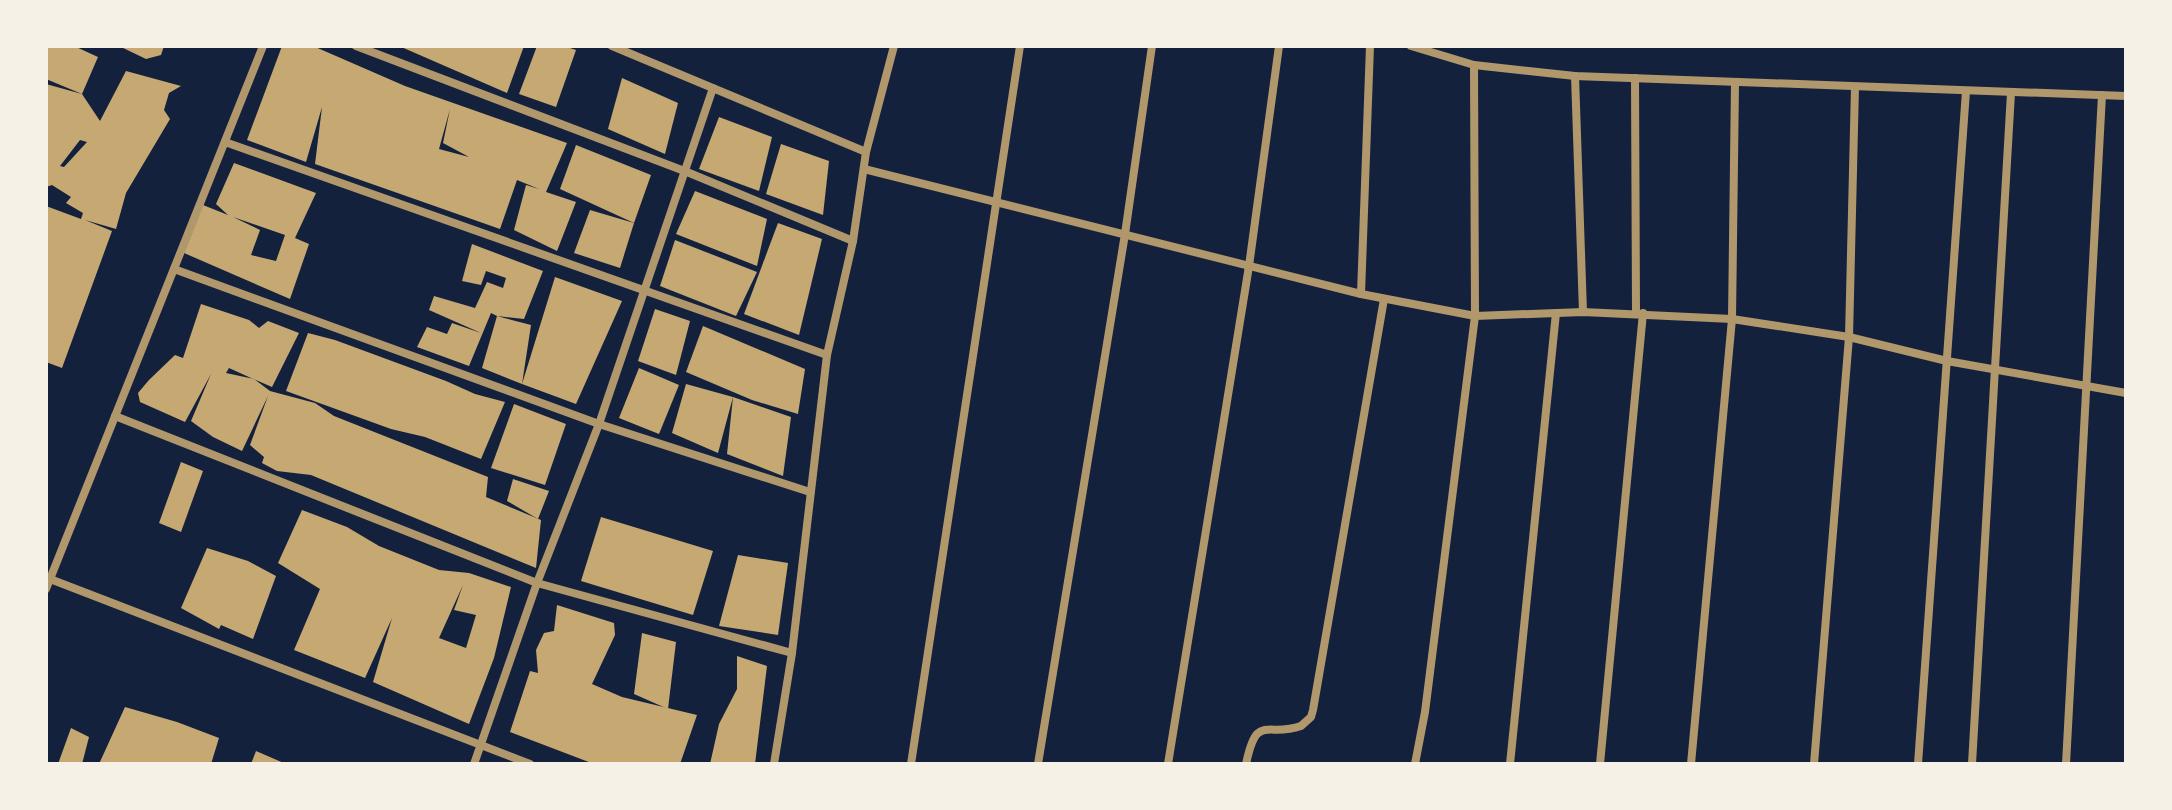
<svg xmlns="http://www.w3.org/2000/svg" width="2172" height="810" font-family="'Alegreya Sans',sans-serif">
<style>
.building{fill:#c6a872;fill-rule:evenodd}
.lines{fill:none;stroke-linecap:round;stroke-linejoin:round}
.minor{stroke:#b1986c;stroke-width:8}
</style>
<rect width="100%" height="100%" fill="#14213d"/>
<g class="building">
<path d="M49,46H74L98,57L82,94L100,121L126,71L181,86L169,93L164,110L170,119L126,193L116,229L85,220L112,231L62,368L46,362V206L81,219L83,213L66,203L71,197L52,185L46,187V84L82,94L46,79V53ZM80,140L87,142L64,167L60,166Z"/>
<path d="M119,46H164L161,55L146,59Z"/>
<path d="M282,46H313L405,86L567,143L546,192L576,202L557,251L514,230L526,185L539,189L517,180L500,229L315,164L322,107L306,162L247,140ZM450,109L443,143L469,157L439,149Z"/>
<path d="M399,46H524L507,93Z"/>
<path d="M537,46H564L576,50L556,107L519,94Z"/>
<path d="M622,78L678,103L665,154L608,129Z"/>
<path d="M719,117L772,137L759,191L699,169Z"/>
<path d="M781,144L829,161L823,215L766,194Z"/>
<path d="M576,145L651,175L634,223L560,189Z"/>
<path d="M234,163L316,193L295,238L309,244L290,299L184,253L203,205L228,215L216,204ZM233,217L285,235L276,261L251,255L260,230Z"/>
<path d="M695,191L767,219L757,266L676,234Z"/>
<path d="M590,210L634,223L620,268L574,253Z"/>
<path d="M778,223L822,239L799,335L744,314Z"/>
<path d="M675,240L757,272L736,316L660,286Z"/>
<path d="M472,244L543,271L524,319L497,316L531,325L522,384L555,277L622,301L576,404L522,384L482,368L497,316L491,313L469,366L417,347L427,327L447,334L452,323L481,333L429,310L434,296L475,308L487,282L503,288L506,278L486,271L481,285L462,281Z"/>
<path d="M201,304L249,320L259,328L268,321L299,333L272,387L251,378L229,368L226,373L254,379L270,391L315,403L334,416L488,477L486,497L541,520L536,568L311,475L277,471L262,463L264,457L250,445L268,396L242,451L213,437L191,421L211,374L185,422L140,402L138,393L149,380L175,355L183,358Z"/>
<path d="M655,309L690,321L676,375L638,361Z"/>
<path d="M703,326L805,369L798,414L752,400L686,372Z"/>
<path d="M308,333L335,340L446,381L475,394L505,402L481,459L425,437L391,429L286,391Z"/>
<path d="M639,368L679,385L659,434L619,418Z"/>
<path d="M686,384L733,397L791,417L783,476L727,454L733,397L718,453L672,433Z"/>
<path d="M514,404L566,424L545,485L491,468Z"/>
<path d="M181,462L203,471L181,532L159,523Z"/>
<path d="M513,479L549,491L538,519L507,501Z"/>
<path d="M302,510L347,527L379,546L439,570L469,573L511,587L494,658L469,724L373,682L392,618L365,678L294,650L320,589L278,563ZM463,585L454,610L476,615L466,648L439,638Z"/>
<path d="M601,517L713,551L693,615L581,581Z"/>
<path d="M207,548L248,561L276,576L253,639L221,625L219,629L181,608Z"/>
<path d="M738,555L788,563L778,635L719,626Z"/>
<path d="M557,605L614,623L615,635L592,684L622,697L697,715L680,764H594L510,732L530,671L538,673L536,650L544,633L554,631Z"/>
<path d="M642,633L676,642L668,709L634,694Z"/>
<path d="M737,656L767,666L755,764H710L719,724L737,689Z"/>
<path d="M125,707L177,722L219,738L211,764H99Z"/>
<path d="M71,728L89,737L82,764H58Z"/>
<path d="M256,751L286,764H251Z"/>
</g>
<g class="lines">
<g class="minor">
<path d="M356,46L687,172L853,241"/>
<path d="M612,46L866,152"/>
<path d="M1411,46L1474,65L1575,76L2126,96"/>
<path d="M1575,76L1583,312"/>
<path d="M1635,78L1636,313"/>
<path d="M225,142L827,355"/>
<path d="M864,169L1361,294L1475,316L1583,312L1732,319L1849,337L1947,361L2126,393"/>
<path d="M174,269L599,424L810,492"/>
<path d="M1361,294L1370,46"/>
<path d="M115,416L537,583L792,653"/>
<path d="M50,579L530,764"/>
<path d="M46,589L263,46"/>
<path d="M474,764L537,583L599,424L713,88"/>
<path d="M774,764L792,653L827,355L853,241L866,152L894,46"/>
<path d="M911,764L1020,46"/>
<path d="M1038,764L1125,234L1152,46"/>
<path d="M1168,764L1249,266L1279,46"/>
<path d="M1246,764C1257,712 1266,738 1301,726L1311,717L1313,710L1384,299"/>
<path d="M1415,764L1425,712L1475,316L1474,65"/>
<path d="M1510,764L1556,313"/>
<path d="M1600,764L1643,313"/>
<path d="M1691,764L1732,319L1735,83"/>
<path d="M1814,764L1849,337L1855,87"/>
<path d="M1918,764L1966,91"/>
<path d="M1972,764L2011,93"/>
<path d="M2066,764L2102,95"/>
</g>
</g>
<rect width="2172" height="810" fill="none" stroke="#f6f1e7" stroke-width="96"/>
</svg>
